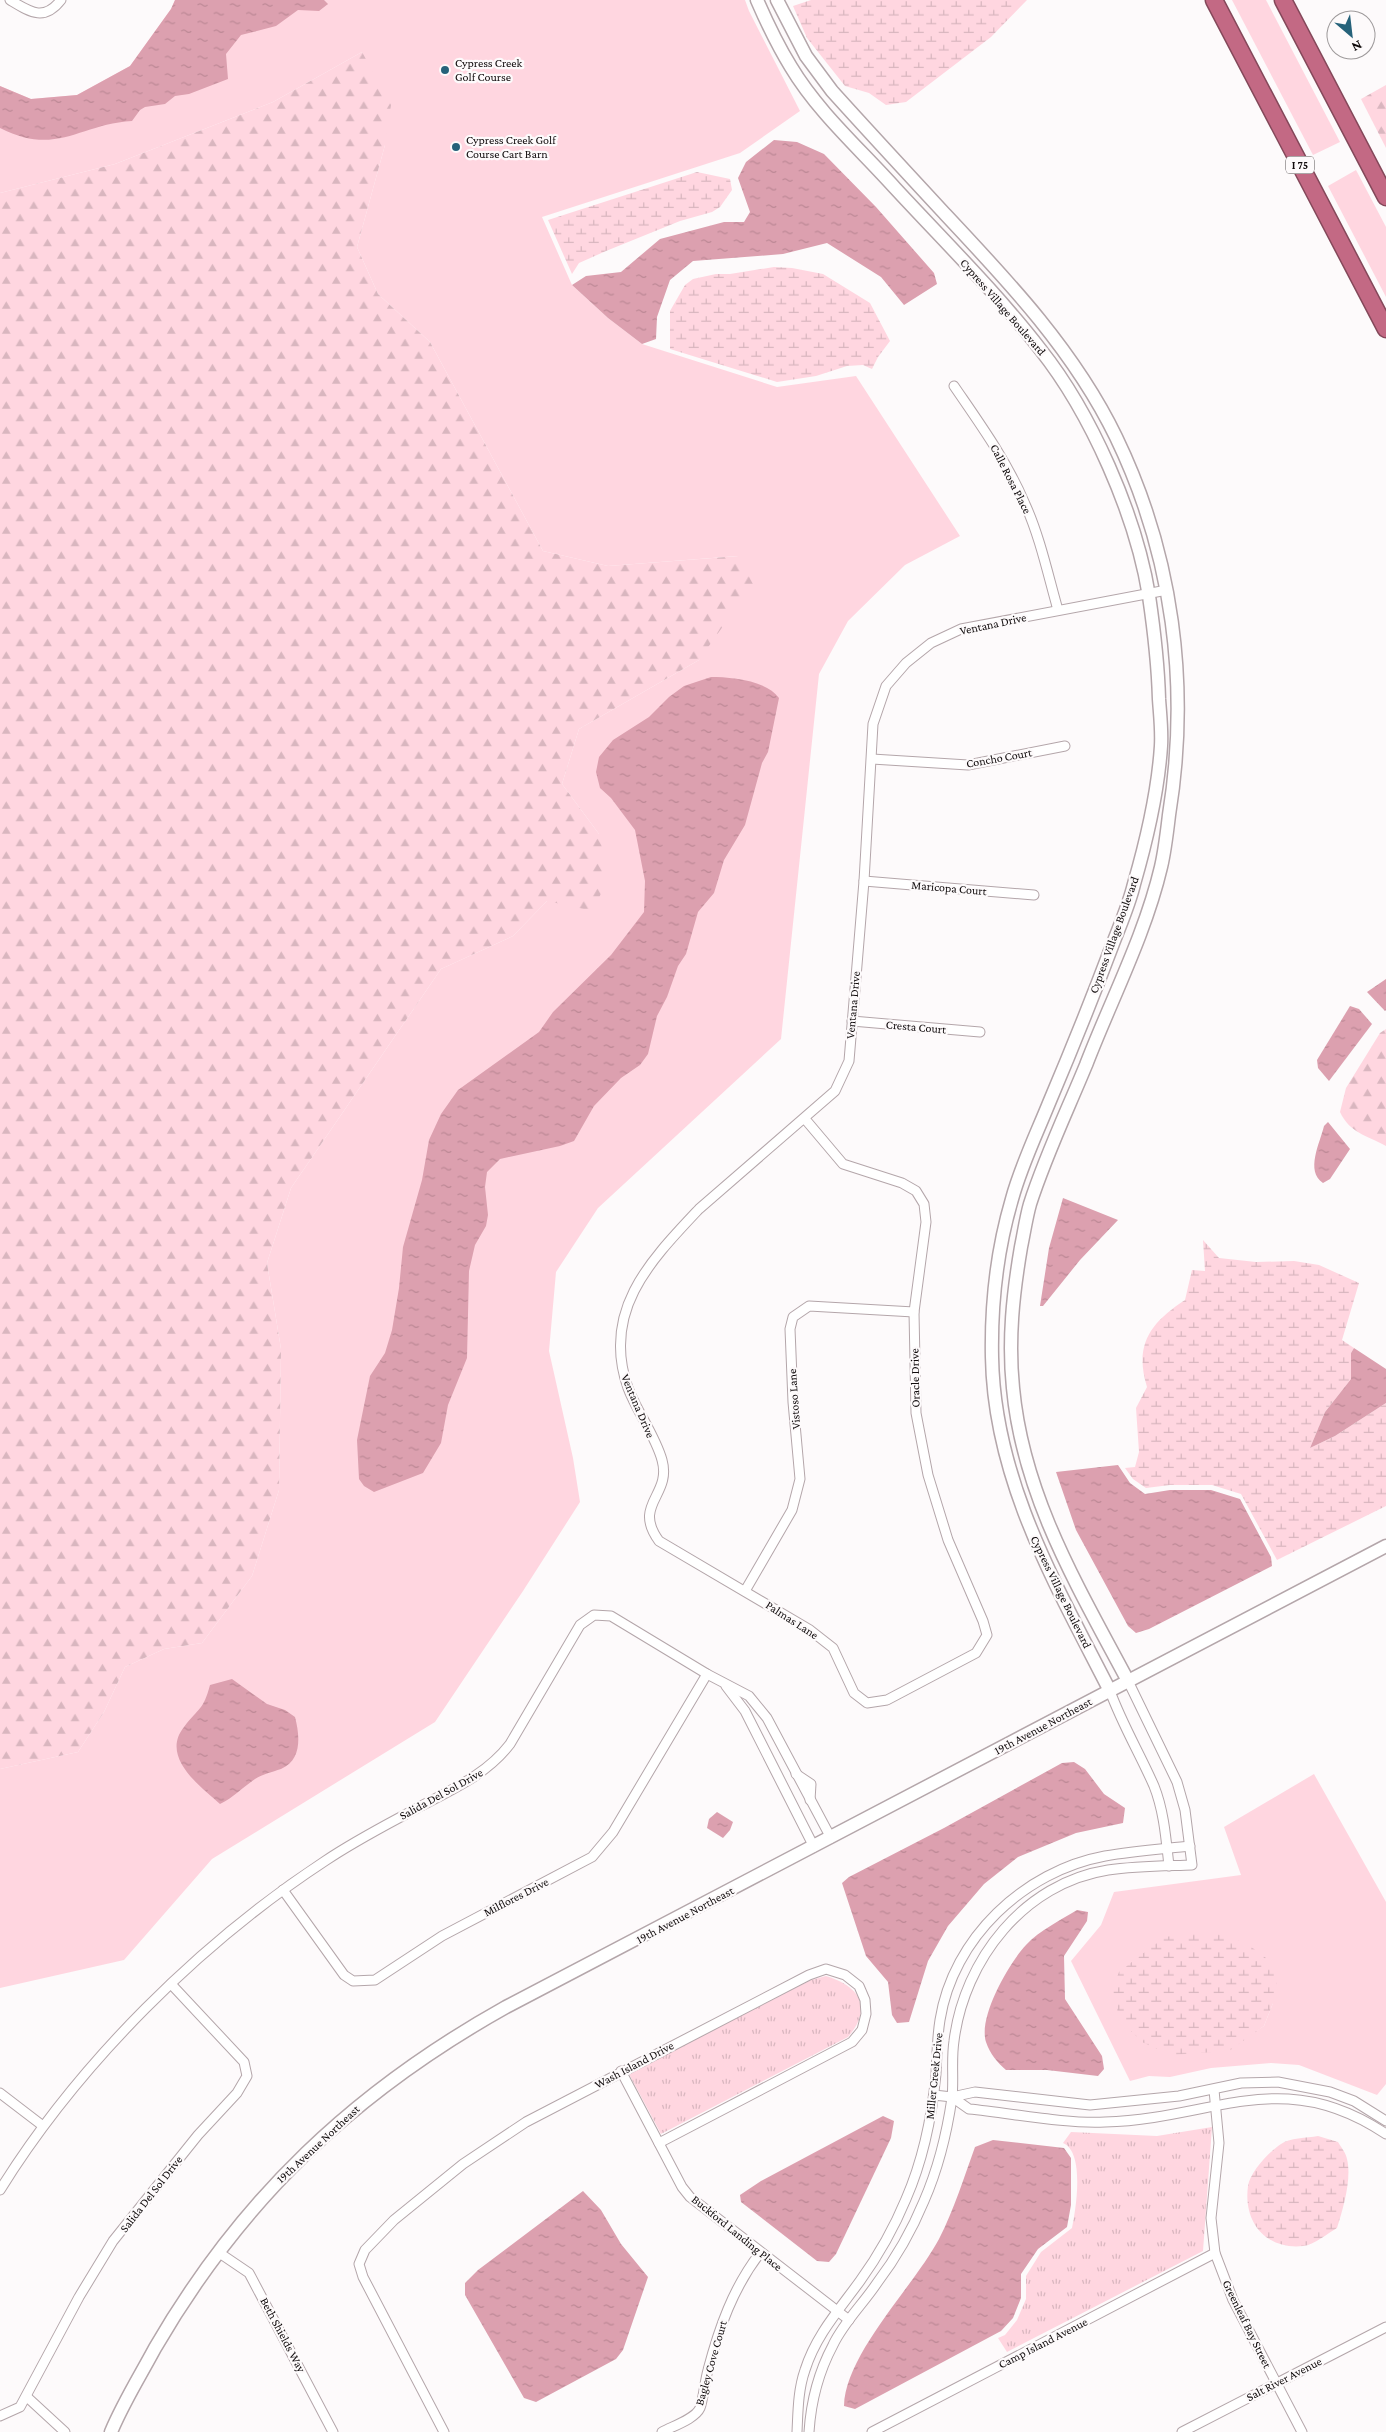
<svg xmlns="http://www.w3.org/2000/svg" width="1386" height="2432" font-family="'Crimson Pro',serif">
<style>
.green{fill:#ffd6e0;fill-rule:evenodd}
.forest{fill:url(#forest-firs)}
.wetland{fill:url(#wetland-marsh)}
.park{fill:url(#park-tufts)}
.water{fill:url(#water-ripples)}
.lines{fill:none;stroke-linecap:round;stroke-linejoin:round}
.street-casing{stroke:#b4a6aa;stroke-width:11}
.secondary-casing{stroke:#b4a6aa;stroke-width:15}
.highway-casing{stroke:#84485a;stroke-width:19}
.street{stroke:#fff;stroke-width:9}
.secondary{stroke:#fff;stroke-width:12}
.highway{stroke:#c36984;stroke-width:16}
.poi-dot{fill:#26627a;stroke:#fdfafb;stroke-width:2}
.labels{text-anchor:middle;stroke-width:4.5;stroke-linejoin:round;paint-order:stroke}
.shield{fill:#fdfafb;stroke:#565253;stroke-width:1}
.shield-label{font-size:11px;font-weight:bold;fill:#0f0a0b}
.poi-label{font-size:12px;fill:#0f0a0b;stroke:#fdfafb;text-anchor:start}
.street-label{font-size:12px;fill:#0f0a0b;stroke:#fdfafb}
</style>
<defs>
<pattern id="forest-firs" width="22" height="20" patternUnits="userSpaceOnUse" patternTransform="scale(1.25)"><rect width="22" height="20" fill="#ffd6e0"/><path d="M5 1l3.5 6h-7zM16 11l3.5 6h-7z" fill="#d9b6bf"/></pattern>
<pattern id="wetland-marsh" width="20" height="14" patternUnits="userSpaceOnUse" patternTransform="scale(1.25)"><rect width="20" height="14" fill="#ffd6e0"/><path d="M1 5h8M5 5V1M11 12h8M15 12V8" fill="none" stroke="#d9b6bf"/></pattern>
<pattern id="park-tufts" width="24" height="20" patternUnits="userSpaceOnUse" patternTransform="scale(1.25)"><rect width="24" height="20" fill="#ffd6e0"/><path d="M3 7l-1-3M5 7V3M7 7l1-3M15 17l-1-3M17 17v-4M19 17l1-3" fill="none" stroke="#d9b6bf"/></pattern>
<pattern id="water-ripples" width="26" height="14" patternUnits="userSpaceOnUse" patternTransform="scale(1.25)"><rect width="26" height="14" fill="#dca0af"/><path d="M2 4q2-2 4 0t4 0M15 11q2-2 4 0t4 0" fill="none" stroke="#bc8895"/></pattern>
</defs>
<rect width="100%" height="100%" fill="#fdfafb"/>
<g class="green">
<path d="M175,0H745L749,11L800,111L740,153L542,217L572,285L608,318L642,344L777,387L856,376L960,536L905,565L848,621L819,674L781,1039L598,1208L556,1272L549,1351L573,1458L580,1502L523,1591L435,1722L212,1859L124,1960L0,1988V1769L78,1752L104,1712L125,1667L164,1649L202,1643L252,1576L279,1490L281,1349L267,1263L291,1188L441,969L513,936L547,901L599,834L562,784L579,729L699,660L738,556L608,566L543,551L430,342L378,294L357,247L385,145L362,52L273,102L115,164L0,193V86L31,99L77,95L130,66L171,9Z"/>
<path d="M1232,0H1266L1340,142L1313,155Z"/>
<path d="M1356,170L1386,227V297L1328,186Z"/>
<path d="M1314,1774L1386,1902V2084L1377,2095L1299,2065L1271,2063L1211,2068L1170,2077L1149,2076L1130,2081L1071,1961L1101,1925L1114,1892L1241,1875L1224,1827ZM1273,2003L1264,2026L1239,2042Z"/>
</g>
<g class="forest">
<path d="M362,52L391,105L385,145L357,247L378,294L430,342L543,551L608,566L739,556L753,584L699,660L579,729L562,784L599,834L609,876L593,911L547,901L513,936L441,969L291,1188L267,1263L281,1349L279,1490L252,1576L202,1643L164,1649L125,1667L104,1712L78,1752L0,1769V193L115,164L273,102Z"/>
<path d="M1386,85V148L1361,99Z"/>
<path d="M1386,1029V1146C1366,1135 1350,1133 1340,1112L1346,1088L1380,1033Z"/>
</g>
<g class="wetland">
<path d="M811,0H1027L991,37L906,102L886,105L869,93L845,86L807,38L793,6Z"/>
<path d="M697,172L730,179L732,190L720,207L712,212L680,221L606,251L579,263L572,274L548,220Z"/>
<path d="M774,267L792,268L823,274L870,303L890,341L878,357L872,369L863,365L847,366L816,376L777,382L670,349V311L685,285L693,279L716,274H730Z"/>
<path d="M1203,1240L1219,1258L1256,1262L1294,1261L1319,1265L1359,1283L1342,1340L1354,1348L1351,1353V1379L1325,1412L1310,1448L1335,1436L1386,1403V1506L1277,1560L1241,1494L1212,1485H1170L1146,1488L1133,1479L1125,1468L1135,1467L1139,1452L1136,1408L1147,1387C1134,1345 1150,1323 1185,1300L1192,1270L1205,1271Z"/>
<path d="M1211,1932L1246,1943L1266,1958L1277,1979L1273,2003L1264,2026L1229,2051L1170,2055L1142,2042L1120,2020L1112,1991L1119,1972L1164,1937Z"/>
<path d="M1318,2136L1338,2142C1341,2147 1346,2153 1347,2159C1352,2179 1343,2209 1337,2228C1328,2233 1314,2245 1303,2246C1266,2250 1243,2222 1248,2186C1250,2172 1269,2152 1281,2144C1289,2138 1307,2138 1318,2136Z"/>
</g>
<g class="park">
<path d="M826,1976C860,1986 873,2008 848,2037L661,2134L629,2074L760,2006L811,1980Z"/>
<path d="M1212,2127L1203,2251L1007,2352L998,2338L1005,2335L1017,2320L1026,2299V2276L1041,2252L1072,2228C1076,2209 1085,2152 1063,2143L1071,2132L1157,2136Z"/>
</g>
<g class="water">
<path d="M175,0H324L328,4L319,11L298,10L276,26L241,35L226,54L228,79L189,94L175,96L165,104L145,107L140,110L132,121C79,124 57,157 0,128V86L31,99L77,95L130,66L171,9Z"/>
<path d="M774,140L797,142L824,154L876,207L934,273L937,284L904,305L881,277L827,243L783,254L693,261L670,280L657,317L656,339L642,344L608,318L572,285L586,276L621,272L660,239L724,222H744L750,212L738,178L746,162Z"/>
<path d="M711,677C730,677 766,680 779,698L768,752L762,763L745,825L724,860L714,893L698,912L686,954L678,966L667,997L657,1016L648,1054L640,1065L621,1078L594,1106L574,1141L560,1146L500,1159L487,1172L485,1187L488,1215L486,1226L475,1245L469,1271L467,1358L448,1405L441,1443L423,1473L374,1492L364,1486L359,1479L357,1440L370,1376L385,1353L392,1330L399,1288L403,1247L422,1180L429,1140L441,1114L458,1090L539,1032L553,1012L611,955L644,912L645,881L635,830L611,798L600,788L596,772L599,757L613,740L649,717L669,697L684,686Z"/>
<path d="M1386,979V1010L1385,1011L1367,992Z"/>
<path d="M1350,1006L1359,1009L1372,1024L1329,1081L1318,1068L1317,1060Z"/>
<path d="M1328,1122L1350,1149L1330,1179L1323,1183C1305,1171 1320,1143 1324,1126Z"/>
<path d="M1063,1198L1118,1220L1080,1260L1043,1306H1040L1049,1248Z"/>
<path d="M1354,1348L1386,1369V1403L1335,1436L1310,1448L1325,1412L1351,1379V1353Z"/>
<path d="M1118,1465L1130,1483L1145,1494L1170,1490H1211L1240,1499L1271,1557L1272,1566L1149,1629L1136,1633L1128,1626L1076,1530L1056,1472Z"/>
<path d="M232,1679L267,1704L285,1710L295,1717C300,1736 302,1760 281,1769C272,1772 263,1774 255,1779C243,1787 233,1798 220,1804C200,1786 160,1757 184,1727C199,1707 203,1711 210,1685Z"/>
<path d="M1074,1762L1085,1769L1104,1794L1125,1808L1123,1823L1076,1833L1018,1857L984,1884L948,1926L928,1961L909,2022L897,2023L892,2015L888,1982L866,1956L842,1883L849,1877L944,1828L1062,1763Z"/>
<path d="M717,1812L733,1822L730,1830L723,1838L707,1828L709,1819Z"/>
<path d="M1077,1910L1088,1912L1087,1921L1064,1956L1065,1999L1102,2056L1104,2069L1098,2076L1047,2070H1006C997,2062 990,2054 986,2042C978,2017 1009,1963 1026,1945C1040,1930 1061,1920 1077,1910Z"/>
<path d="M883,2116L894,2121L891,2138L836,2254L829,2262L817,2261L741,2202L740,2195L761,2181Z"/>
<path d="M993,2140L1064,2148L1071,2158V2205L1067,2227L1038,2249L1021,2274V2298L1013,2318L1001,2331L855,2409L844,2406C845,2354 914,2286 939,2239C954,2210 964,2177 975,2147Z"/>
<path d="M583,2191L601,2210L621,2244L648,2277L623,2350L616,2359L536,2402L524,2398L465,2295V2283L478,2270Z"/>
</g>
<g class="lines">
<defs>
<g id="street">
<path d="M10,0C30,12 44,22 61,0"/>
<path d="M954,386C980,424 1007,461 1025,504C1040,537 1048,575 1058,610"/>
<path d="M872,759L968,765L1065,746"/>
<path d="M864,881L1034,895"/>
<path d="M852,1021L980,1032"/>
<path d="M805,1119L843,1164L902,1183L916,1191L924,1204L926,1222L914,1312L916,1413L928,1475L948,1540L983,1621L987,1635L976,1653L887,1700L867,1703L854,1693L833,1648L810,1630L659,1541C632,1504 672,1496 662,1460C655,1435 637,1412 628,1388C601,1311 650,1261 699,1209L835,1091L849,1061L864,881L873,724L886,686L906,663L931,643L961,629L1167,590"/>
<path d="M745,1591L792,1510L800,1479L793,1402L790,1329L793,1317L809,1306L914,1312"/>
<path d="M726,1686L745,1711L814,1847"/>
<path d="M1110,1691C1122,1724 1140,1754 1154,1786C1164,1811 1166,1839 1169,1866"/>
<path d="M796,1774L811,1784L810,1800"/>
<path d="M283,1890L344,1975L353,1981L375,1980L442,1936L592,1857L613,1832L707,1674"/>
<path d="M621,2071L682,2187L690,2197L849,2320"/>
<path d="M1214,2090L1219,2143L1211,2218L1215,2253L1233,2300L1302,2432"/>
<path d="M0,2093L43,2126"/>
<path d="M934,2095L952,2097L975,2092L1090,2105L1179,2096L1241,2083L1278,2082L1330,2092L1354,2101L1386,2121"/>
<path d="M952,2097L969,2109C1011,2113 1064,2124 1105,2122C1214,2119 1282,2064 1386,2134"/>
<path d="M0,2190C79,2063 200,1943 325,1861C356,1840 388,1824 421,1806C453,1789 487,1774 510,1744L580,1625L594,1615L611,1616L707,1674L749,1696L767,1718L831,1838"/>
<path d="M218,2252L249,2273L333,2432"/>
<path d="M27,2397L65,2432"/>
<path d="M0,2416L20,2407L79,2297L113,2241L198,2135L237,2093L247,2076L244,2062L171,1984"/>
<path d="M444,2432L363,2277L359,2264L365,2250L394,2220L463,2164L526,2122L809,1975L826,1969L845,1975L859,1986L865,2000L866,2014L862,2030L852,2042L659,2143"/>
<path d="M662,2432C673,2426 695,2419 700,2408C703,2401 705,2380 708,2370C719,2328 733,2288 760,2253"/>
<path d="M797,2432C798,2411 798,2390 805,2370C816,2335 839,2310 860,2281C878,2256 894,2228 906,2199C923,2160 932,2116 936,2074C937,2056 937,2038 940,2020C953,1938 1024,1871 1105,1856C1133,1851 1162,1849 1190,1846"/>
<path d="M809,2432C811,2401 818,2373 833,2345C844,2322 863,2304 877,2283C896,2258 912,2230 924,2201C938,2169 947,2132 952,2098C954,2079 951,2060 954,2041C964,1960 1024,1883 1108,1870C1136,1866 1165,1866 1192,1865L1185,1810L1177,1782L1128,1681"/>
<path d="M872,2432L1215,2253"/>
<path d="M1182,2432L1386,2327"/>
</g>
<g id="secondary">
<path d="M757,0C767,23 778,46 791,67C818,112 860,149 895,188C944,241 996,292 1040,349C1091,413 1136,515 1149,596C1154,630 1158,664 1159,699C1160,714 1162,730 1161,746C1158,792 1147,839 1134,884C1129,905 1120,925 1112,946C1092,999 1071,1051 1049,1103C1036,1135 1021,1166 1012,1199C997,1250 991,1305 992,1357C994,1480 1056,1585 1110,1691"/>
<path d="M777,0L806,56L832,91C869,132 907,173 945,214C1009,282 1075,352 1116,437C1173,555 1190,686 1169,815C1167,832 1165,850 1161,867C1145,935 1111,1000 1086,1065C1067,1111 1045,1157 1030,1204C1026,1218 1024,1233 1021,1247C1013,1294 1008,1340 1013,1388C1023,1496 1078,1587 1128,1681"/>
<path d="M111,2432C123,2403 140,2376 155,2348C242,2198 354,2092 506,2007L1386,1546"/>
</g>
<g id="highway">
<path d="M1214,0L1386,329"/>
<path d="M1283,0L1386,197"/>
</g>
</defs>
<use href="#street" class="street-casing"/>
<use href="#secondary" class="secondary-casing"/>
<use href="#highway" class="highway-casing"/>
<use href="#street" class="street"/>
<use href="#secondary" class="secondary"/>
<use href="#highway" class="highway"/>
</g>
<g class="poi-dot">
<circle cx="445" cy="70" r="5"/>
<circle cx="456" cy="147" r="5"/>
</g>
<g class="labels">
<rect class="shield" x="1286" y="156.5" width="28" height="17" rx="4"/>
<g class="shield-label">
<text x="1300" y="169">I 75</text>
</g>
<g class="poi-label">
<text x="455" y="67">Cypress Creek<tspan x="455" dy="14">Golf Course</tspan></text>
<text x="466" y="144">Cypress Creek Golf<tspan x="466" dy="14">Course Cart Barn</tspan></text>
</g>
<g class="street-label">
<text transform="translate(1003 307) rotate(49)" y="4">Cypress Village Boulevard</text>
<text transform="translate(1011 479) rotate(63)" y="4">Calle Rosa Place</text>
<text transform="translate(993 624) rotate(-12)" y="4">Ventana Drive</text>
<text transform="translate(999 758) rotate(-10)" y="4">Concho Court</text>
<text transform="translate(949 888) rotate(5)" y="4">Maricopa Court</text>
<text transform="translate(1114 935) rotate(-70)" y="4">Cypress Village Boulevard</text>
<text transform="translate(853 1005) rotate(-85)" y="4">Ventana Drive</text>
<text transform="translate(916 1027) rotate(5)" y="4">Cresta Court</text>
<text transform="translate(915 1378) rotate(-91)" y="4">Oracle Drive</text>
<text transform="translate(794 1399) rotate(-94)" y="4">Vistoso Lane</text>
<text transform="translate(638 1406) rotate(67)" y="4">Ventana Drive</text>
<text transform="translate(1061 1592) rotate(64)" y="4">Cypress Village Boulevard</text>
<text transform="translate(792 1620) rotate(33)" y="4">Palmas Lane</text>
<text transform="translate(1043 1726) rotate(-28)" y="4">19th Avenue Northeast</text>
<text transform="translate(441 1794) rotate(-29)" y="4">Salida Del Sol Drive</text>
<text transform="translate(516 1897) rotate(-27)" y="4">Milflores Drive</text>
<text transform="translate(685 1915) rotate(-28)" y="4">19th Avenue Northeast</text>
<text transform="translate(634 2065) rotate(-28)" y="4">Wash Island Drive</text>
<text transform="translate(934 2076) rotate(-84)" y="4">Miller Creek Drive</text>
<text transform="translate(318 2144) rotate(-43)" y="4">19th Avenue Northeast</text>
<text transform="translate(151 2194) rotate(-52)" y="4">Salida Del Sol Drive</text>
<text transform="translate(737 2233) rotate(39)" y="4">Buckford Landing Place</text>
<text transform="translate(1247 2324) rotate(64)" y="4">Greenleaf Bay Street</text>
<text transform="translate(283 2335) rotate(62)" y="4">Beth Shields Way</text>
<text transform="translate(1043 2343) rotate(-27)" y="4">Camp Island Avenue</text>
<text transform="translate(711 2363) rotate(-74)" y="4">Bagley Cove Court</text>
<text transform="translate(1284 2379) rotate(-27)" y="4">Salt River Avenue</text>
</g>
</g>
<g transform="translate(1351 35) rotate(152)"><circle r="24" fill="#fdfafb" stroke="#9e9a9b"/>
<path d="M0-4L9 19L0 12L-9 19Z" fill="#26627a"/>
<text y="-8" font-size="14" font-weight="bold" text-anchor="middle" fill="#0f0a0b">N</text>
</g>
</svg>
